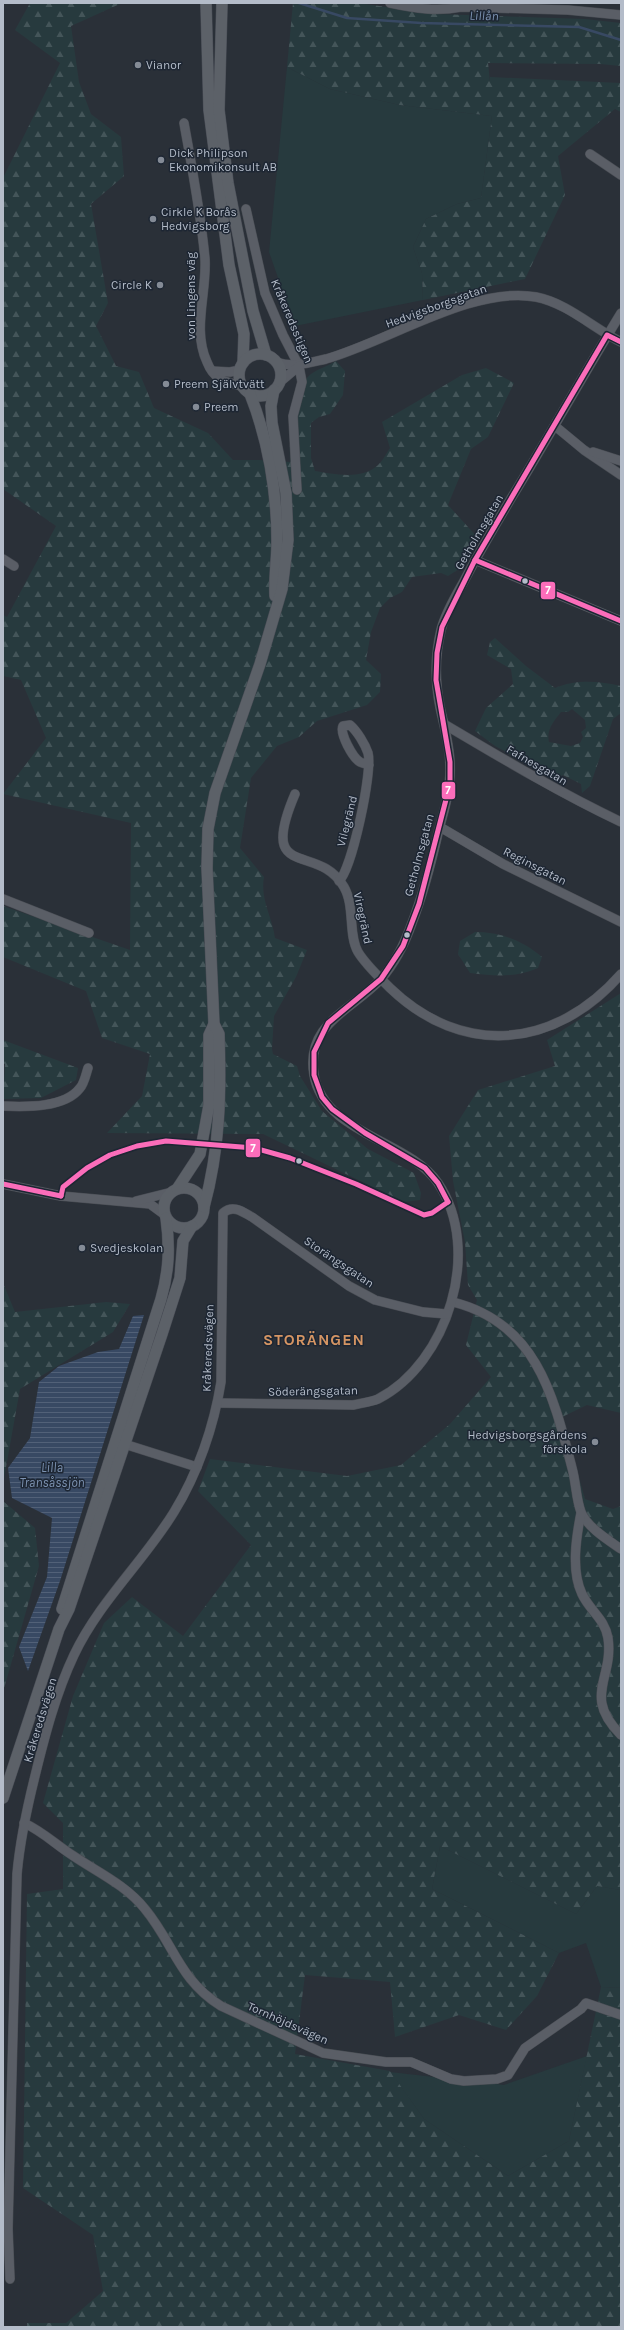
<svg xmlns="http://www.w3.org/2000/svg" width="624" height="2330" font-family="Karla,sans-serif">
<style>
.grass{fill:#273a3e}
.forest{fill:url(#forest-firs);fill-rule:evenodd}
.water{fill:url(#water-rules)}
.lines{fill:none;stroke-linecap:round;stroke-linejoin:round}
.stream{stroke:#384963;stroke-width:2.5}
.minor-casing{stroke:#484c53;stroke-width:10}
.major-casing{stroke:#484c55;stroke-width:12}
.minor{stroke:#5a5e66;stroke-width:9}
.major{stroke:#5c6168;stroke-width:11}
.bus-1-casing{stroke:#1d2633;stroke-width:8}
.bus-1{stroke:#fb6dba;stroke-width:5}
.poi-dot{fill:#848b96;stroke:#1d2633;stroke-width:1.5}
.bus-dot{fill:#b4bcc9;stroke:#1d2633;stroke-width:1.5}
.labels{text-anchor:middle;stroke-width:3;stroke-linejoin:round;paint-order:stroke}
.poi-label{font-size:12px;fill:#b4bcc9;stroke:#1d2633;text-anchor:start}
.street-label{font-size:12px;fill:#b4bcc9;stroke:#1d2633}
.water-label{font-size:13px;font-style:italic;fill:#7c92b1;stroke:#1d2633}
.district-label{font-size:16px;font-weight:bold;letter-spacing:1px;fill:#d59563;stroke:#1d2633}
.line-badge{stroke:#1d2633;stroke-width:1.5}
.badge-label{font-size:11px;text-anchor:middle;font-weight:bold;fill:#fff}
</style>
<defs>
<pattern id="forest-firs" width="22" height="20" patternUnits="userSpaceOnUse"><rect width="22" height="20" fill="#273a3e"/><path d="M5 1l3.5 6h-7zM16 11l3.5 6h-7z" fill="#445559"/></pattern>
<pattern id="water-rules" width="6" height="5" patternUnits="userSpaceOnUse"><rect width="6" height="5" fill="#384963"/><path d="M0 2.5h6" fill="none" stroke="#526178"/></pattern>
</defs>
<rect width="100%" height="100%" fill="#2a3038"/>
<g class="grass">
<path d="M287,67L330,89L400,105L492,116L481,198L457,204L426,219L413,247L422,273L423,300L295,326L269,252Z"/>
<path d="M440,1846L576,1914L597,1886L621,1890V1988L601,1987L586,1943L559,1953L432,1889Z"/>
<path d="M587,2056L569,2141L508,2176L424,2119L390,2072L504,2085Z"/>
</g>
<g class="forest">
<path d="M30,3H122L71,26L79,82L91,114L121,137L124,176L91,204L108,303L96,326L116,366L139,372L154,408L208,433L233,460H259L290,462C289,441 292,388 311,374C318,369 328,366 336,361L345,371L343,395L330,414L319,417L311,423V458L315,471C333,474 361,480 377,466C382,462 386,454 390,448L382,422L462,375L486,368L514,383L488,437L471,449L448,505L478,538L459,569L448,576L441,573L412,577L402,592L390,598L380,608L371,632L366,660L381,674L380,692L367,705L317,721L299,737L277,746L251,778L240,848L264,877C260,900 272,916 275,938L307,950L296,977L274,1016L272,1049L273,1054L297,1066L300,1076L322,1111L368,1149L414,1173L421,1193L420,1200L404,1202L263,1134L107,1133L142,1096L150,1054L102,1038L86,991L3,957V906L130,950L131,823L3,794L46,738L21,680L3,676V615L7,617L56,526L3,489V178L60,63L15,30Z"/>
<path d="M293,3H358L436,14L585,19L621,23V66L600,64L488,63L490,82V77L621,83V112L615,109L558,156L565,195L525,279L423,300L422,273L413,247L426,219L457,204L481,198L492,116L400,105L330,89L287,67Z"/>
<path d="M495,638L526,666L555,688C575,679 600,681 621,686V713L613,719L590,786L582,793L581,784L563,775L556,779L495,746L475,731L486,708L513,684L511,669L487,655L490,642ZM572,709L585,720L586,728L581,732L583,737L580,743L571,746L549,742C546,730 554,721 561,712H568Z"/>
<path d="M475,932C500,932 522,940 542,957L538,968C515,978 495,976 470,973L458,954L460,941Z"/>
<path d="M621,993V1413L587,1405L562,1417L585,1499L613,1509L621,1506V1890L597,1886L576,1914L440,1846L432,1889L559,1953L537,1996L506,2030L459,2015L395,2037L390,1982L305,1975L295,2054L390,2071L424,2119L508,2176L569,2141L601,1987L621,1988V2327H27V2323H66L103,2291L93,2235L23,2188L27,1894L63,1889V1823L43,1803L73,1696L104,1623L132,1597L183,1636L251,1545L198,1491L210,1459L347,1476L401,1465L450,1424L491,1377L466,1345L477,1300L468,1285L465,1242L453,1181L449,1136L478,1090L555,1066L547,1040Z"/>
<path d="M3,1040L78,1068L76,1080L41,1098L3,1099L5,1064L3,1063Z"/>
<path d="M3,1283L15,1312L106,1302L130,1304L113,1332L20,1389L3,1484Z"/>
<path d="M3,1501L35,1528L39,1566L3,1692Z"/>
</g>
<path class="water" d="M144,1315L60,1581L28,1671L19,1647L47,1577L52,1518L12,1498L8,1468L30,1438L39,1382L59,1366L98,1352L119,1349L133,1316Z"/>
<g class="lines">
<path class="stream" d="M299,3L347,18L421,23L579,27L621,40"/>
<defs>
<g id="minor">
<path d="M390,3C414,8 436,12 461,7L568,10L621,15"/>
<path d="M184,123C192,168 201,214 205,259C207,293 192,330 207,362C214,380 225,382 242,386"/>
<path d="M590,154L621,175"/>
<path d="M246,209L265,293L283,335L299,366L302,382L293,416L297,490"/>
<path d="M276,362C294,368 308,363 326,359C387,342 474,285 536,297C567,303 593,328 621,342"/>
<path d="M212,371L230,372L240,370"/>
<path d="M280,382L299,366"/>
<path d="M555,426L584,450L621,475"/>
<path d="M593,452L621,461"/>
<path d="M3,559L14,566"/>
<path d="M475,560L621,621"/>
<path d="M444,724C503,759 560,793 621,822"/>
<path d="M295,794C257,883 318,841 344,887C355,906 348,935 358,952C366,965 379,977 390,988C463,1058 555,1049 621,974"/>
<path d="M440,827L503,864L621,922"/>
<path d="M339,881C352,869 373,771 368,753C365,744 357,731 350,725L343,726C339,733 353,758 360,762C362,763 366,764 369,765"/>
<path d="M3,899L89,933"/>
<path d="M3,1106C26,1107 65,1108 80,1088C84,1084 86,1074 88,1068"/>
<path d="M3,1184L61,1196L150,1204L165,1215"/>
<path d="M136,1201L172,1192"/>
<path d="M453,1302C536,1323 553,1394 572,1468C576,1482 576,1499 581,1512C587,1527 608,1540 621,1549"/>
<path d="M218,1403L353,1405C362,1403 371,1402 378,1399C448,1363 483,1250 438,1183C409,1140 324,1134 314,1075C305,1023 353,1010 381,979C395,963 405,943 412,923C424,892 432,860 439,829C445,808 451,787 450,765C450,746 444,726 440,707C435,682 435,655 441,630C445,614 455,597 463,583C479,552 497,522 515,492C551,433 585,372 621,313"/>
<path d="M118,1442L197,1467"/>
<path d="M581,1513C576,1538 571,1571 582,1594C590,1611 605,1619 608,1638C614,1679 582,1696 621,1735"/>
<path d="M24,1823C42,1831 55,1844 72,1855C97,1872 126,1885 145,1909C174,1944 179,1980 221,2006L323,2053L386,2062H411L451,2079L464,2081L497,2079L508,2075L525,2048L581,2009L586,2003L621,2015"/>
<path d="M10,2279L8,2229L17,1874C20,1840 27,1808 35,1776C45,1735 56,1693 74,1655C99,1602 144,1561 174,1512C198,1473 214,1426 221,1382L223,1213C233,1204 243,1212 252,1217L349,1286L375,1300L423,1312L447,1314"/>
</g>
<g id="major">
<path d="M206,3L209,110L229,265L244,334L243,363"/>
<path d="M222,3L219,110L228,183L253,311L266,355"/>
<circle cx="260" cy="375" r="21"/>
<path d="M250,394C268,439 277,492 277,541C277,559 274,577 275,596"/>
<circle cx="184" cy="1208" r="20"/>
<path d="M177,1189L200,1154L209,1105V1035L214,1024"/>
<path d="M204,1207C220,1148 221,1095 219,1034L214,1024L207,868L208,829L215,793L260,664L282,589L288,540L286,493L272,423L271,406L274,390"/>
<path d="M62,1609L161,1299C169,1271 170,1247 166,1218"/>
<path d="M3,1798L59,1629L69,1609L162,1334L180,1278L183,1241L192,1226"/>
</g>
</defs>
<use href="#minor" class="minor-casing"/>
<use href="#major" class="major-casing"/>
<use href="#minor" class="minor"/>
<use href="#major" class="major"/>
<defs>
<g id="bus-1">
<path d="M475,560L621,621"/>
<path d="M3,1184L61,1196"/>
<path d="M61,1196L63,1187L87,1168L110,1155L137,1146L166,1141L254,1148L290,1158L356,1184L424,1215L432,1213L448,1202"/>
<path d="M448,1202L438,1183L425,1168L365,1133L332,1109L322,1097L314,1075V1052L328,1023L381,979L403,946L419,904L450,784V762L436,680L437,653L442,627L475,560L607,335L621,342"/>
</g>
</defs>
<use href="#bus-1" class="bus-1-casing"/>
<use href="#bus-1" class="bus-1"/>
</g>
<g class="poi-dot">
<circle cx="138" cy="65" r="4"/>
<circle cx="161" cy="160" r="4"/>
<circle cx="153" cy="219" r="4"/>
<circle cx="160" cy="285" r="4"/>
<circle cx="166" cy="384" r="4"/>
<circle cx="196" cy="407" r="4"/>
<circle cx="82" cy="1248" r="4"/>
<circle cx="595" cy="1442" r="4"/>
</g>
<g class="bus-dot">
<circle cx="525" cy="581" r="3.5"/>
<circle cx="407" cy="935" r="3.5"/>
<circle cx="299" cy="1161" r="3.5"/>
</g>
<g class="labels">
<g class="poi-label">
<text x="146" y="69">Vianor</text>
<text x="169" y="157">Dick Philipson<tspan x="169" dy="14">Ekonomikonsult AB</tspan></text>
<text x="161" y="216">Cirkle K Borås<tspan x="161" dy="14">Hedvigsborg</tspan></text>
<text x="152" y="289" text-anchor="end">Circle K</text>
<text x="174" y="388">Preem Självtvätt</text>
<text x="204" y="411">Preem</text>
<text x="90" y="1252">Svedjeskolan</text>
<text x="587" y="1439" text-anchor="end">Hedvigsborgsgårdens<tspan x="587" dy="14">förskola</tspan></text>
</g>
<g class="street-label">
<text transform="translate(191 296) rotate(-90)" y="4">von Lingens väg</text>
<text transform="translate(436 306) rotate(-20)" y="4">Hedvigsborgsgatan</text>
<text transform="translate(292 321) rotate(67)" y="4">Kråkeredsstigen</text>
<text transform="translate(479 532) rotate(-60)" y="4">Getholmsgatan</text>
<text transform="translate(537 765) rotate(30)" y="4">Fafnesgatan</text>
<text transform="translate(347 821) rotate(-76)" y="4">Vilegränd</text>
<text transform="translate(419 855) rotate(-75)" y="4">Getholmsgatan</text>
<text transform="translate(535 866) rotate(27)" y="4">Reginsgatan</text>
<text transform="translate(363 918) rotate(78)" y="4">Viregränd</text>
<text transform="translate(339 1262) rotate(34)" y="4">Storängsgatan</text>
<text transform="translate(208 1348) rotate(-88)" y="4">Kråkeredsvägen</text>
<text transform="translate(313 1391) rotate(-1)" y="4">Söderängsgatan</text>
<text transform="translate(40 1720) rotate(-73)" y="4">Kråkeredsvägen</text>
<text transform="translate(288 2023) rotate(24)" y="4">Tornhöjdsvägen</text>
</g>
<g class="water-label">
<text transform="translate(484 15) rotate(1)" y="5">Lillån</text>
<text x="52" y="1472">Lilla<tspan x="52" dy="15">Transåssjön</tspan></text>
</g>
<g class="district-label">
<text x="314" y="1345">STORÄNGEN</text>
</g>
</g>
<g class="line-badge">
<rect x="540" y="581" width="16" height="19" rx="4" fill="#fb6dba"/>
<rect x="441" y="781" width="15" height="19" rx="4" fill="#fb6dba"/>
<rect x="245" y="1138" width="16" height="20" rx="4" fill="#fb6dba"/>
</g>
<g class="badge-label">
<text x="548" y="594">7</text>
<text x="448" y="794">7</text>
<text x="253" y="1152">7</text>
</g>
<rect width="624" height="2330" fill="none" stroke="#b4bcc9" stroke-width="8"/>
</svg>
